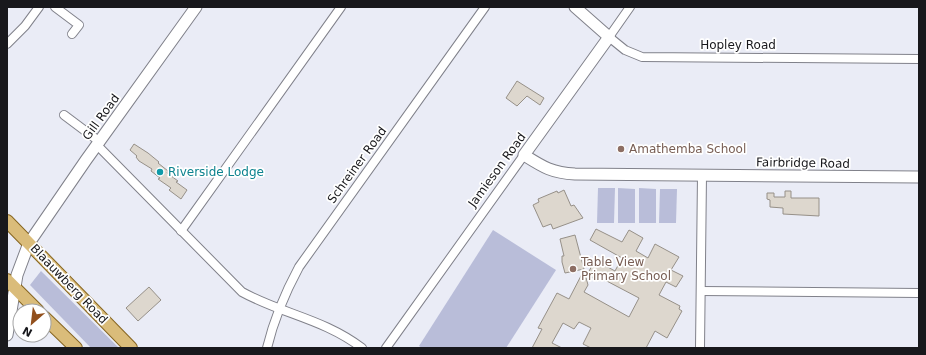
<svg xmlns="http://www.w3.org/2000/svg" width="926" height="355" font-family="'DejaVu Sans',sans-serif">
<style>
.green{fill:#b9bdd9}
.building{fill:#ddd7ce;stroke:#969088}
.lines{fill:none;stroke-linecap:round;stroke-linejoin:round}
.street-casing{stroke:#80818a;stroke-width:10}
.secondary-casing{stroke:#80818a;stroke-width:13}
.primary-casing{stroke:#866520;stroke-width:14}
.street{stroke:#fff;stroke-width:8}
.secondary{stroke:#fff;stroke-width:11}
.primary{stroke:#dabc7a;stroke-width:12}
.education-dot{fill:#8d6e63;stroke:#fff;stroke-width:1.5}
.culture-dot{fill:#0f9aa8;stroke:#fff;stroke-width:1.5}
.labels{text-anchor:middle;stroke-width:3.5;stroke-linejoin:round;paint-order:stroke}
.street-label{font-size:12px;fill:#18181c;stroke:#fff}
.education-label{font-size:12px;fill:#785e54;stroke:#fff;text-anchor:start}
.culture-label{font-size:12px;fill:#0d838f;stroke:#fff;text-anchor:start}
</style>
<rect width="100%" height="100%" fill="#eaecf6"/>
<g class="green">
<path d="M598,188H615L614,223H597Z"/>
<path d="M618,188L635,189V223H618Z"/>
<path d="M639,188L656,189V223H639Z"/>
<path d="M660,189H677L676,223H659Z"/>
<path d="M493,230L556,270L506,348H422L419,346Z"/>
<path d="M41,271L119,348H91L30,285Z"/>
</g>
<g class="building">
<path d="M517,81L544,98L540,105L527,96L517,106L506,98Z"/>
<path d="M134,144L148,153L159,162L158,163L168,171L167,173L178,181L176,182L187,190L181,199L169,190L171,188L158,179L160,178L151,171L152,169L139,161L136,157L137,156L130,150Z"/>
<path d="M564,190L571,206L574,205L583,218L553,229L551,224L543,227L533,205L539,202L538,199L557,191L558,193Z"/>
<path d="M785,191H791V198H819V216L783,214V208L770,207V200L767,199V193H774V197H785Z"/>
<path d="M596,229L622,242L629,230L643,238L636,251L648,258L655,244L679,257L671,270L683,276L676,287L666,282L659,295L680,306L679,309L682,311L667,338L655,331L646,348H591L583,344L591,328L579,322L574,329L563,323L552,343L562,348H532L542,329L538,328L557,293L569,299L584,270L588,285L584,292L629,317L639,298L601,278L599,281L587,275L595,260L615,271L622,258L590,240Z"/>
<path d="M575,235L584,269L565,273L562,262V256H564L560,239Z"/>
<path d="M149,287L161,300L138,321L126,308Z"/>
</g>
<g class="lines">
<defs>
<g id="street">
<path d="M55,7L79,25L72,34"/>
<path d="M630,7L609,37L625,50L642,57L919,59"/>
<path d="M7,44L25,26L39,7"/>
<path d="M64,115L100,142"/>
<path d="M97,145L242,292C282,314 324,319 362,348"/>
<path d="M181,231L341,7"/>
<path d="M701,291L919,293"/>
<path d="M267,348C274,319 285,293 299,267L485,7"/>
<path d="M386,348L524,155"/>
<path d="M700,348L702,175"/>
</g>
<g id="secondary">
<path d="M575,7L609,37L524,155C543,167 552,173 575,174L919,177"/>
<path d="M7,335L17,275L29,243L86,160L196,7"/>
</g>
<g id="primary">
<path d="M7,221L131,348"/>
<path d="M7,280L38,311"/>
<path d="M44,317L76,348"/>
</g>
</defs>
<use href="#street" class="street-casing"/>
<use href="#secondary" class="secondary-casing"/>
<use href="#primary" class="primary-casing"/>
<use href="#street" class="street"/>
<use href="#secondary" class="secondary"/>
<use href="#primary" class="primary"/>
</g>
<g class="education-dot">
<circle cx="621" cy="149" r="4"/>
<circle cx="573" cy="269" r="4"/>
</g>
<circle class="culture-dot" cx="160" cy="172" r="4"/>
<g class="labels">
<g class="street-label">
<text x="738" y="49">Hopley Road</text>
<text transform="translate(101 117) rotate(-54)" y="4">Gill Road</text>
<text transform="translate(803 163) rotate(1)" y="4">Fairbridge Road</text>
<text transform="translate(357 165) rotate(-54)" y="4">Schreiner Road</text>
<text transform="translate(497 170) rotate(-54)" y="4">Jamieson Road</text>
<text transform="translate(69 284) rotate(46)" y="4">Blaauwberg Road</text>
</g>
<g class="education-label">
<text x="629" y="153">Amathemba School</text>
<text x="581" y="266">Table View<tspan x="581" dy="14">Primary School</tspan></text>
</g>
<g class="culture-label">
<text x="168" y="176">Riverside Lodge</text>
</g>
</g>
<rect width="926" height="355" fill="none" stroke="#18181c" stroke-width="16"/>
<g transform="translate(32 323) rotate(208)"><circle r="19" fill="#ffffff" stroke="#a3a3a4"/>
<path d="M0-3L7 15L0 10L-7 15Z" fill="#92501d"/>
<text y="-6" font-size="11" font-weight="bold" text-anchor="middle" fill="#18181c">N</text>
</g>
</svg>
